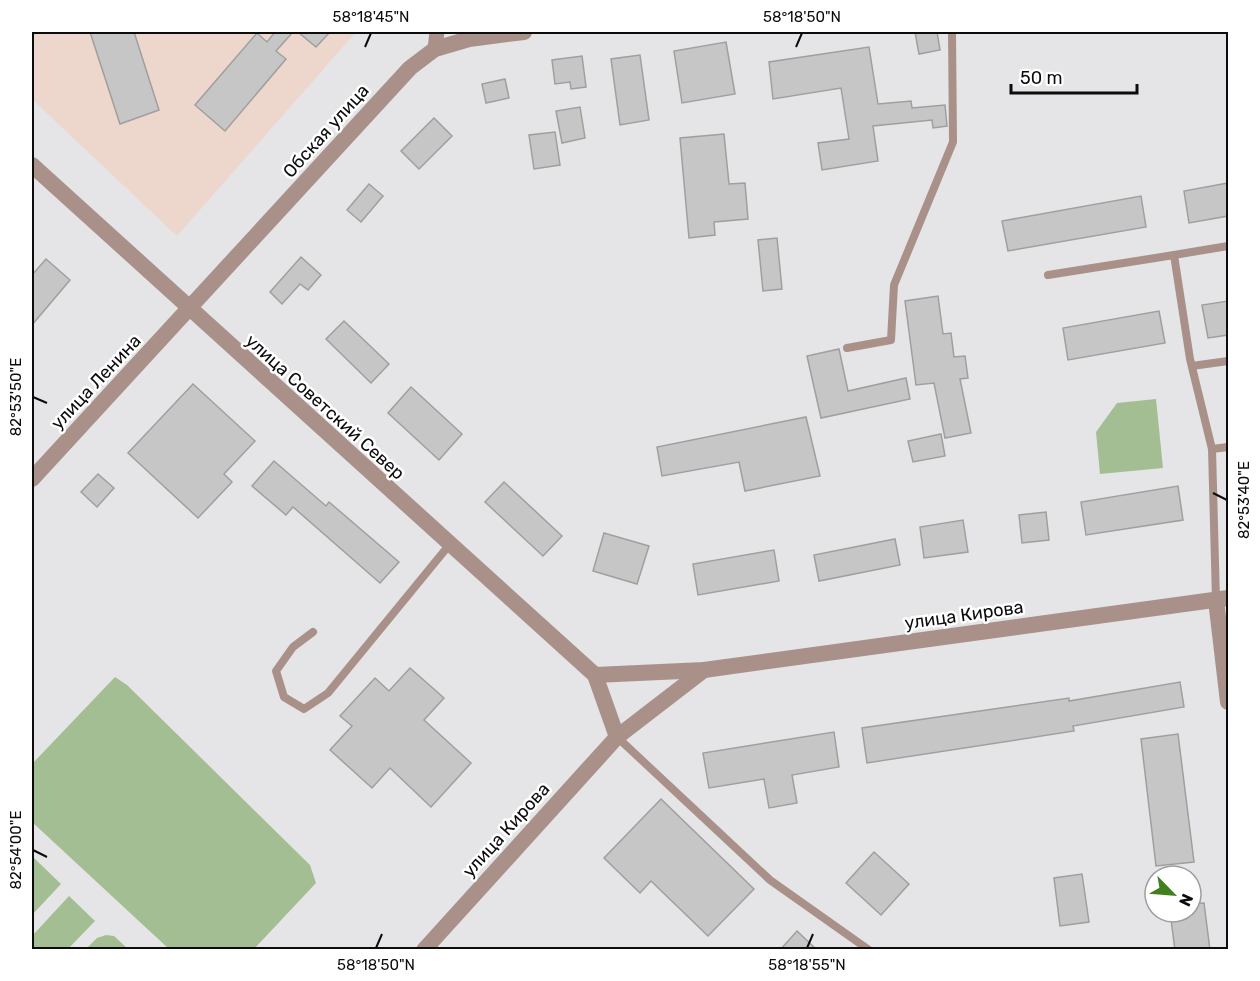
<svg xmlns="http://www.w3.org/2000/svg" width="1260" height="981" font-family="Rubik,sans-serif">
<style>
.medical{fill:#edd6cb}
.green{fill:#a4be94}
.building{fill:#c7c6c6;stroke:#a09f9e;stroke-width:1.5}
.lines{fill:none;stroke-linecap:round;stroke-linejoin:round}
.service{stroke:#a99189;stroke-width:8}
.minor{stroke:#a99189;stroke-width:15}
.tertiary{stroke:#a99189;stroke-width:16}
.ticks{fill:none;stroke:#0c0c0c;stroke-width:2}
.labels{text-anchor:middle;stroke-width:5;stroke-linejoin:round;paint-order:stroke}
.street-label{font-size:18px;fill:#0c0c0c;stroke:#fff}
.neatline{fill:none;stroke:#0c0c0c;stroke-width:2}
.ticks-label{font-size:15px;text-anchor:middle;fill:#0c0c0c}
</style>
<rect width="100%" height="100%" fill="#e5e5e7"/>
<path class="medical" d="M32,32H356L177,236L32,99Z"/>
<g class="green">
<path d="M1156,399L1163,468L1100,474L1096,432L1117,403Z"/>
<path d="M115,677L127,685L310,865L316,883L254,949H169L32,822V764Z"/>
<path d="M34,858L61,884L32,915V861Z"/>
<path d="M69,896L95,921L68,949H33L32,936Z"/>
<path d="M106,935L114,936L128,949H86L97,938Z"/>
</g>
<g class="building">
<path d="M90,32H134L159,110L120,124Z"/>
<path d="M275,32H293L276,51L286,59L225,131L195,105L257,33L267,42Z"/>
<path d="M298,32H330L316,47Z"/>
<path d="M915,32H937L940,50L919,54Z"/>
<path d="M726,42L735,94L682,103L674,51Z"/>
<path d="M869,47L878,104L911,101L912,108L945,105L947,126L933,128L932,120L873,126L878,161L822,170L818,143L849,139L841,88L773,99L769,62Z"/>
<path d="M640,55L649,120L620,125L611,59Z"/>
<path d="M582,56L586,87L571,89L570,82L555,84L552,60Z"/>
<path d="M505,79L509,98L486,103L482,84Z"/>
<path d="M580,107L585,138L562,143L556,111Z"/>
<path d="M434,118L452,136L419,169L401,151Z"/>
<path d="M555,132L560,165L534,169L529,135Z"/>
<path d="M724,134L729,184L745,183L748,219L714,222L715,235L689,238L680,138Z"/>
<path d="M1228,183V216L1189,223L1184,191Z"/>
<path d="M369,184L383,196L361,222L347,210Z"/>
<path d="M1141,196L1146,227L1008,251L1002,221Z"/>
<path d="M777,238L782,289L763,291L758,240Z"/>
<path d="M301,257L321,275L308,290L300,284L282,304L270,292Z"/>
<path d="M46,259L70,280L32,325V275Z"/>
<path d="M938,296L943,334L951,333L954,357L965,356L968,378L960,379L971,433L945,438L934,383L916,385L905,301Z"/>
<path d="M1228,301V335L1208,338L1202,305Z"/>
<path d="M1159,311L1165,343L1068,360L1063,328Z"/>
<path d="M344,321L389,364L371,383L326,339Z"/>
<path d="M839,349L848,391L906,378L910,399L821,418L807,356Z"/>
<path d="M193,384L255,441L224,474L232,482L198,518L128,453Z"/>
<path d="M411,387L462,434L439,460L388,413Z"/>
<path d="M806,417L820,476L745,491L739,462L662,476L657,447Z"/>
<path d="M941,434L945,456L913,462L908,441Z"/>
<path d="M274,461L326,506L329,502L399,562L380,583L293,507L286,515L252,486Z"/>
<path d="M98,474L114,488L97,507L81,492Z"/>
<path d="M504,482L562,536L543,556L485,502Z"/>
<path d="M1178,486L1183,520L1086,535L1081,502Z"/>
<path d="M1046,512L1049,540L1022,543L1019,515Z"/>
<path d="M963,520L968,552L924,558L920,527Z"/>
<path d="M604,533L649,546L637,584L593,571Z"/>
<path d="M895,539L900,565L819,581L814,555Z"/>
<path d="M774,550L779,581L698,595L693,564Z"/>
<path d="M410,668L444,698L424,720L471,763L431,807L390,768L372,788L330,750L352,726L340,716L375,678L389,691Z"/>
<path d="M1180,682L1184,707L1073,726L1074,731L867,763L862,728L1069,698V701Z"/>
<path d="M834,732L839,767L792,775L797,803L769,808L764,779L709,788L703,753Z"/>
<path d="M1178,734L1194,862L1156,866L1141,739Z"/>
<path d="M661,799L754,889L708,936L651,881L640,893L604,858Z"/>
<path d="M874,852L909,884L881,915L846,883Z"/>
<path d="M1082,874L1089,922L1060,926L1054,878Z"/>
<path d="M1204,903L1210,950H1175L1170,912H1191V904Z"/>
<path d="M797,931L817,950H780Z"/>
</g>
<g class="lines">
<g class="service">
<path d="M1174,255L1228,246"/>
<path d="M1048,275L1174,255L1190,359L1212,449L1216,600"/>
<path d="M847,348L891,340L894,285L953,142L952,32"/>
<path d="M1192,366L1228,361"/>
<path d="M1212,449L1228,447"/>
<path d="M313,632L293,647L276,671L284,697L304,709L328,693L450,544"/>
<path d="M617,737L770,880L869,950"/>
</g>
<path class="minor" d="M435,49L437,32"/>
<g class="tertiary">
<path d="M32,165L595,675L617,737"/>
<path d="M32,479L410,68L435,49L469,39L524,32"/>
<path d="M1216,600L1228,702"/>
<path d="M595,675L704,670L1228,598"/>
<path d="M424,950L617,737L704,670"/>
</g>
</g>
<path class="ticks" d="M365,47L371,33M796,47L802,33M33,397L47,403M1213,493L1227,500M33,850L47,857M376,948L382,934M807,948L813,934"/>
<g class="labels">
<g class="street-label">
<text transform="translate(326 131) rotate(-48)" y="6">Обская улица</text>
<text transform="translate(96 382) rotate(-47)" y="6">улица Ленина</text>
<text transform="translate(325 407) rotate(42)" y="6">улица Советский Север</text>
<text transform="translate(964 615) rotate(-8)" y="6">улица Кирова</text>
<text transform="translate(506 830) rotate(-48)" y="6">улица Кирова</text>
</g>
</g>
<rect width="1260" height="981" fill="none" stroke="#ffffff" stroke-width="66"/>
<g transform="translate(1173 894) rotate(115)"><circle r="28" fill="#ffffff" stroke="#9e9e9e" stroke-width="1.5"/>
<path d="M0-4.5L10 22L0 15L-10 22Z" fill="#42801f"/>
<text y="-9" font-size="16" font-weight="bold" text-anchor="middle" fill="#0c0c0c">N</text>
</g>
<path d="M1011 84v9h126v-9" fill="none" stroke="#0c0c0c" stroke-width="3"/>
<text x="1020" y="84" font-size="18" fill="#0c0c0c" stroke="#ffffff" stroke-width="4.5" paint-order="stroke">50 m</text>
<rect x="33" y="33" width="1194" height="915" class="neatline"/>
<g class="ticks-label">
<text x="371" y="22">58°18'45"N</text>
<text x="802" y="22">58°18'50"N</text>
<text transform="translate(16 397) rotate(-90)" y="5">82°53'50"E</text>
<text transform="translate(1244 500) rotate(-90)" y="5">82°53'40"E</text>
<text transform="translate(16 850) rotate(-90)" y="5">82°54'00"E</text>
<text x="376" y="970">58°18'50"N</text>
<text x="807" y="970">58°18'55"N</text>
</g>
</svg>
